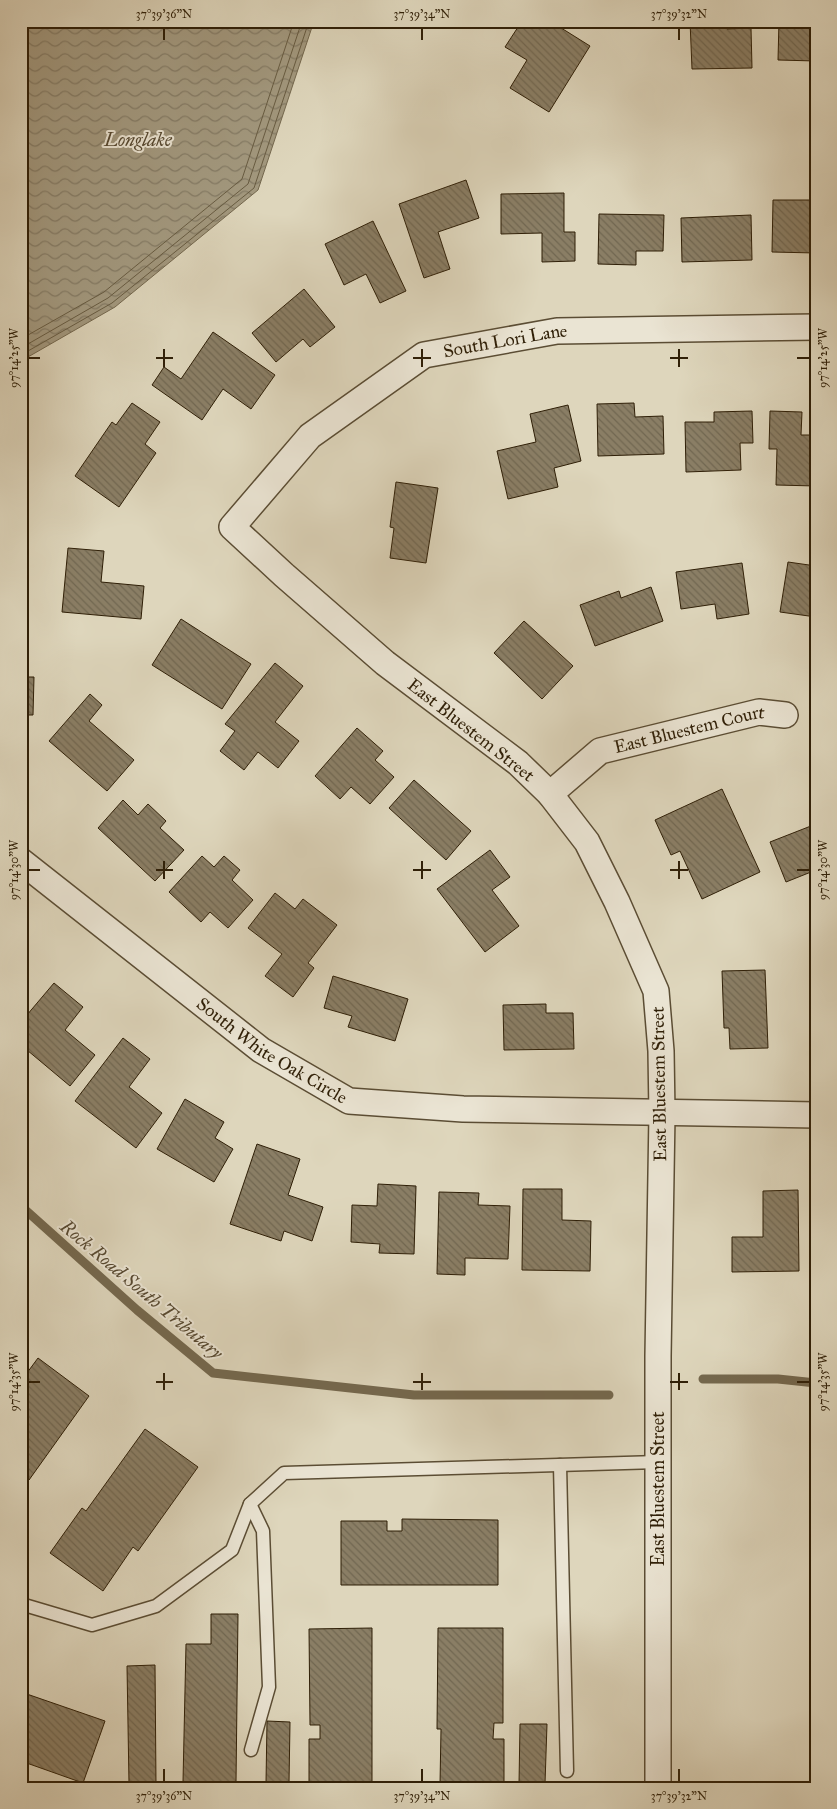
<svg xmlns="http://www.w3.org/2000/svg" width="837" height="1809" font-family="'IM FELL Great Primer',serif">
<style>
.water{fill:url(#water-waves);stroke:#74684e}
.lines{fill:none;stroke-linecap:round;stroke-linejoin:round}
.shore{stroke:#685c42;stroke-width:1}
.stream{stroke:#74684e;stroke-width:9}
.building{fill:url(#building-back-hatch);stroke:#2f1f07}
.lane-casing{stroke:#5b4d34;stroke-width:15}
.street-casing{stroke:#5b4d34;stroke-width:28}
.lane{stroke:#eae4d3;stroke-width:12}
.street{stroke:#eae4d3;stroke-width:25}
.ticks{fill:none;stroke:#2f1f07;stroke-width:2}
.labels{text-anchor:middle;stroke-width:4;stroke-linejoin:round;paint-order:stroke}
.street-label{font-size:18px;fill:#2f1f07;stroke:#eae4d3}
.water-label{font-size:19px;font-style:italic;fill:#574931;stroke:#eae4d3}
.neatline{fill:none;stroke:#2f1f07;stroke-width:2}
.ticks-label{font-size:12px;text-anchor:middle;fill:#2f1f07}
</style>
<defs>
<pattern id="water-waves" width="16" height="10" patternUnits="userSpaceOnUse" patternTransform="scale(1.25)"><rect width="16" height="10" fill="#a2987e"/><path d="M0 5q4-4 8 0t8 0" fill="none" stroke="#847b65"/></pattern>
<pattern id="building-back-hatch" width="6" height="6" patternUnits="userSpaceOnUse" patternTransform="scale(1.25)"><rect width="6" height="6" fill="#8a7e65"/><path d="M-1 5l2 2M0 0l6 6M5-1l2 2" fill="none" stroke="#716751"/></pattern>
</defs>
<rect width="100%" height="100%" fill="#ded6bc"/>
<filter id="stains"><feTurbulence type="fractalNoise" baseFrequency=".004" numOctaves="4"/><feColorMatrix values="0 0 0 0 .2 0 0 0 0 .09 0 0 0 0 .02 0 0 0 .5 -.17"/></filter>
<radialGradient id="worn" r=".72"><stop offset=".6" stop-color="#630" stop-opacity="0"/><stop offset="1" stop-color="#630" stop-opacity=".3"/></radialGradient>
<path class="water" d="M24,21H314L258,190L115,307L21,361V24Z"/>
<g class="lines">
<g class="shore">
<path d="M21,339L104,292L242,179L294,21"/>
<path d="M21,348L108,298L248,184L302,21"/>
<path d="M21,355L112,303L254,188L309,21"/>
</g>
<g class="stream">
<path d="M21,1206L137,1310L213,1373L414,1395H609"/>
<path d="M703,1379H778L816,1383"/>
</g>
</g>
<g class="building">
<path d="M522,21H550L590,46L549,112L510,88L527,60L505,47Z"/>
<path d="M690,21H727V29L751,28L752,68L692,69Z"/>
<path d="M779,21L816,22V61L778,60Z"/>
<path d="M466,180L479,218L438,232L450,269L424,278L399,204Z"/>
<path d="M564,193V232H575V261L542,262V233L501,234V194Z"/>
<path d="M773,200H816V253L772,252Z"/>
<path d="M599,214L664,215L663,251H636V265L598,264Z"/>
<path d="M751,215L752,260L682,262L681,218Z"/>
<path d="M373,221L406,291L380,303L366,274L344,285L325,244Z"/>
<path d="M304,289L335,327L310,347L303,339L276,362L252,333Z"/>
<path d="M213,332L275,375L251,409L223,389L202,420L152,385L164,367L181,379Z"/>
<path d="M132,403L160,422L145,444L156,453L119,507L75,476L112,422L116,425Z"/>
<path d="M634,403L635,417L663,416L664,454L598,456L597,404Z"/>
<path d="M568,405L581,461L554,468L558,487L508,499L497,451L536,442L530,414Z"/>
<path d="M752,411L753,443H740L741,470L686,472L685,422H714V412Z"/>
<path d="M770,411L802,412L801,435H816V486L776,485L777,449H769Z"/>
<path d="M396,482L438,488L426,563L390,558L394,528L390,527Z"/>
<path d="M68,548L104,551L101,582L144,586L141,619L62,612Z"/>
<path d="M788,562L816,566V617L780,612Z"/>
<path d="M742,563L749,614L717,619L715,604L681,609L676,572Z"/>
<path d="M651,587L663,621L595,646L580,605L619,591L621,598Z"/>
<path d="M181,619L251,664L222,709L152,665Z"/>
<path d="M524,621L573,666L542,699L494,653Z"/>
<path d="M275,663L303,686L275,722L299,741L278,768L258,752L244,770L220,751L235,731L225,724Z"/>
<path d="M21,677H34L33,715H21Z"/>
<path d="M90,694L102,705L89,721L134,760L107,791L49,741Z"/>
<path d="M357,728L383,751L375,760L394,777L370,804L351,787L340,799L315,776Z"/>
<path d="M414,780L471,831L446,860L389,808Z"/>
<path d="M722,789L760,872L702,899L680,851L671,855L655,820Z"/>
<path d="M123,800L138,815L148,804L166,821L160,828L184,850L155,881L98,828Z"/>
<path d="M816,824V870L786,882L770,842Z"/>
<path d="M490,850L510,877L492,890L519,926L485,952L437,889Z"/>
<path d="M202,856L214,867L224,856L240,870L232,880L253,900L228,928L210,912L201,922L169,892Z"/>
<path d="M275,893L295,909L303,899L337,925L308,963L314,968L293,997L265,976L282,954L248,928Z"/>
<path d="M765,970L768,1048L730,1049L729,1028H724L722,971Z"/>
<path d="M333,976L408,999L395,1041L348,1027L352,1016L324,1008Z"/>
<rect x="813" y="982" width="3" height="43"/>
<path d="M54,983L83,1007L65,1030L95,1055L70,1086L21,1045V1022Z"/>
<path d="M546,1004V1013H573L574,1049L504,1050L503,1005Z"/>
<path d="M123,1038L150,1059L129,1087L162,1113L136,1148L75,1101Z"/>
<path d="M185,1099L224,1122L215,1138L233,1149L214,1182L157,1149Z"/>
<path d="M257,1144L300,1159L288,1195L323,1207L312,1241L284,1231L281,1241L230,1224Z"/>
<path d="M378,1184L416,1186L414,1254L379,1253L380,1244L351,1242L352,1205L377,1206Z"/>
<path d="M523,1189H562V1220L591,1221L590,1271L522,1270Z"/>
<path d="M798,1190L799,1271L732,1272V1237H763V1191Z"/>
<path d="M439,1192L479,1193L478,1205L510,1206L508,1259L465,1258V1275L437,1274Z"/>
<path d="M38,1358L89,1396L29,1480L25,1477L21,1482V1381Z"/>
<path d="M145,1429L198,1467L138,1551L133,1547L103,1591L50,1553L82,1508L86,1511Z"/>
<path d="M402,1519L498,1520V1585H341V1521H387V1531H402Z"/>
<path d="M211,1614H238L236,1783L183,1782L186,1644H211Z"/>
<path d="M372,1628V1785L309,1786V1739H320V1725H310L309,1629Z"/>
<path d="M438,1628H503V1723H494L493,1739H504V1785H440L441,1729H437Z"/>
<path d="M155,1665L156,1783H129L127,1666Z"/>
<path d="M21,1692L105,1721L83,1783L21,1761Z"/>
<path d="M267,1721L290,1722L289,1783H266Z"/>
<path d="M520,1724H547L545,1784H519Z"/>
</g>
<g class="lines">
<defs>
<g id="lane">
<path d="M560,1465L567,1771"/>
<path d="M250,1504L263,1531L269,1687L251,1750"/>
<path d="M21,1604L92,1625L156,1606L232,1550L250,1504L284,1473L658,1462"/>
</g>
<g id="street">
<path id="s1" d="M550,794L600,751L759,712L785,715"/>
<path id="s2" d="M21,861L261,1050L349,1101L463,1109L816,1115"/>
<path id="s3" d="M658,1788V1356L662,1114L661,1051L656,991L617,902L587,842L550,794L518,763L385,663L284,575L232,527L310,436L424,355L557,331L816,327"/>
</g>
</defs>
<use href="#lane" class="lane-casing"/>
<use href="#street" class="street-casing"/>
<use href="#lane" class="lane"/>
<use href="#street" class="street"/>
</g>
<path class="ticks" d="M164,28V40M422,28V40M679,28V40M164,349V367M422,349V367M679,349V367M28,358H40M156,358H173M413,358H431M670,358H688M797,358H810M164,861V879M422,861V879M679,861V879M28,870H40M156,870H173M413,870H431M670,870H688M797,870H810M164,1373V1390M422,1373V1390M679,1373V1390M28,1382H40M156,1382H173M413,1382H431M670,1382H688M797,1382H810M164,1769V1782M422,1769V1782M679,1769V1782"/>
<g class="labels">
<g class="street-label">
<text dy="6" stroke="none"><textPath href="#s3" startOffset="1780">South Lori Lane</textPath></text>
<text transform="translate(471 730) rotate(38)" y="6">East Bluestem Street</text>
<text dy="6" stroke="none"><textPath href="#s1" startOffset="158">East Bluestem Court</textPath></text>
<text dy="6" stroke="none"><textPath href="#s2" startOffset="315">South White Oak Circle</textPath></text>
<text transform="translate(659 1084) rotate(-91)" y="6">East Bluestem Street</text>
<text transform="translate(658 1489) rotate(-90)" y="6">East Bluestem Street</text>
</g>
<g class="water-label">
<text x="138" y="146">Longlake</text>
<text transform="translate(142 1289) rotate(40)" y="7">Rock Road South Tributary</text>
</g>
</g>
<rect width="837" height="1809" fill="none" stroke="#ded6bc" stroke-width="55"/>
<rect x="28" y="28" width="782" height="1754" class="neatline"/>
<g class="ticks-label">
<text x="164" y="18">37°39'36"N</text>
<text x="422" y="18">37°39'34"N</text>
<text x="679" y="18">37°39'32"N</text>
<text transform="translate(823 358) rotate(-90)" y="4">97°14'25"W</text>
<text transform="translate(14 358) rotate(-90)" y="4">97°14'25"W</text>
<text transform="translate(14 870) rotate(-90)" y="4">97°14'30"W</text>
<text transform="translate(823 870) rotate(-90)" y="4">97°14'30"W</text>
<text transform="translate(14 1382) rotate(-90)" y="4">97°14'35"W</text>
<text transform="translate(823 1382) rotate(-90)" y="4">97°14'35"W</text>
<text x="164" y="1800">37°39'36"N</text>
<text x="422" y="1800">37°39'34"N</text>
<text x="679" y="1800">37°39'32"N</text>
</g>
<rect width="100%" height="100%" filter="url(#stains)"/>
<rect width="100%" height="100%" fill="url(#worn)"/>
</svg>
